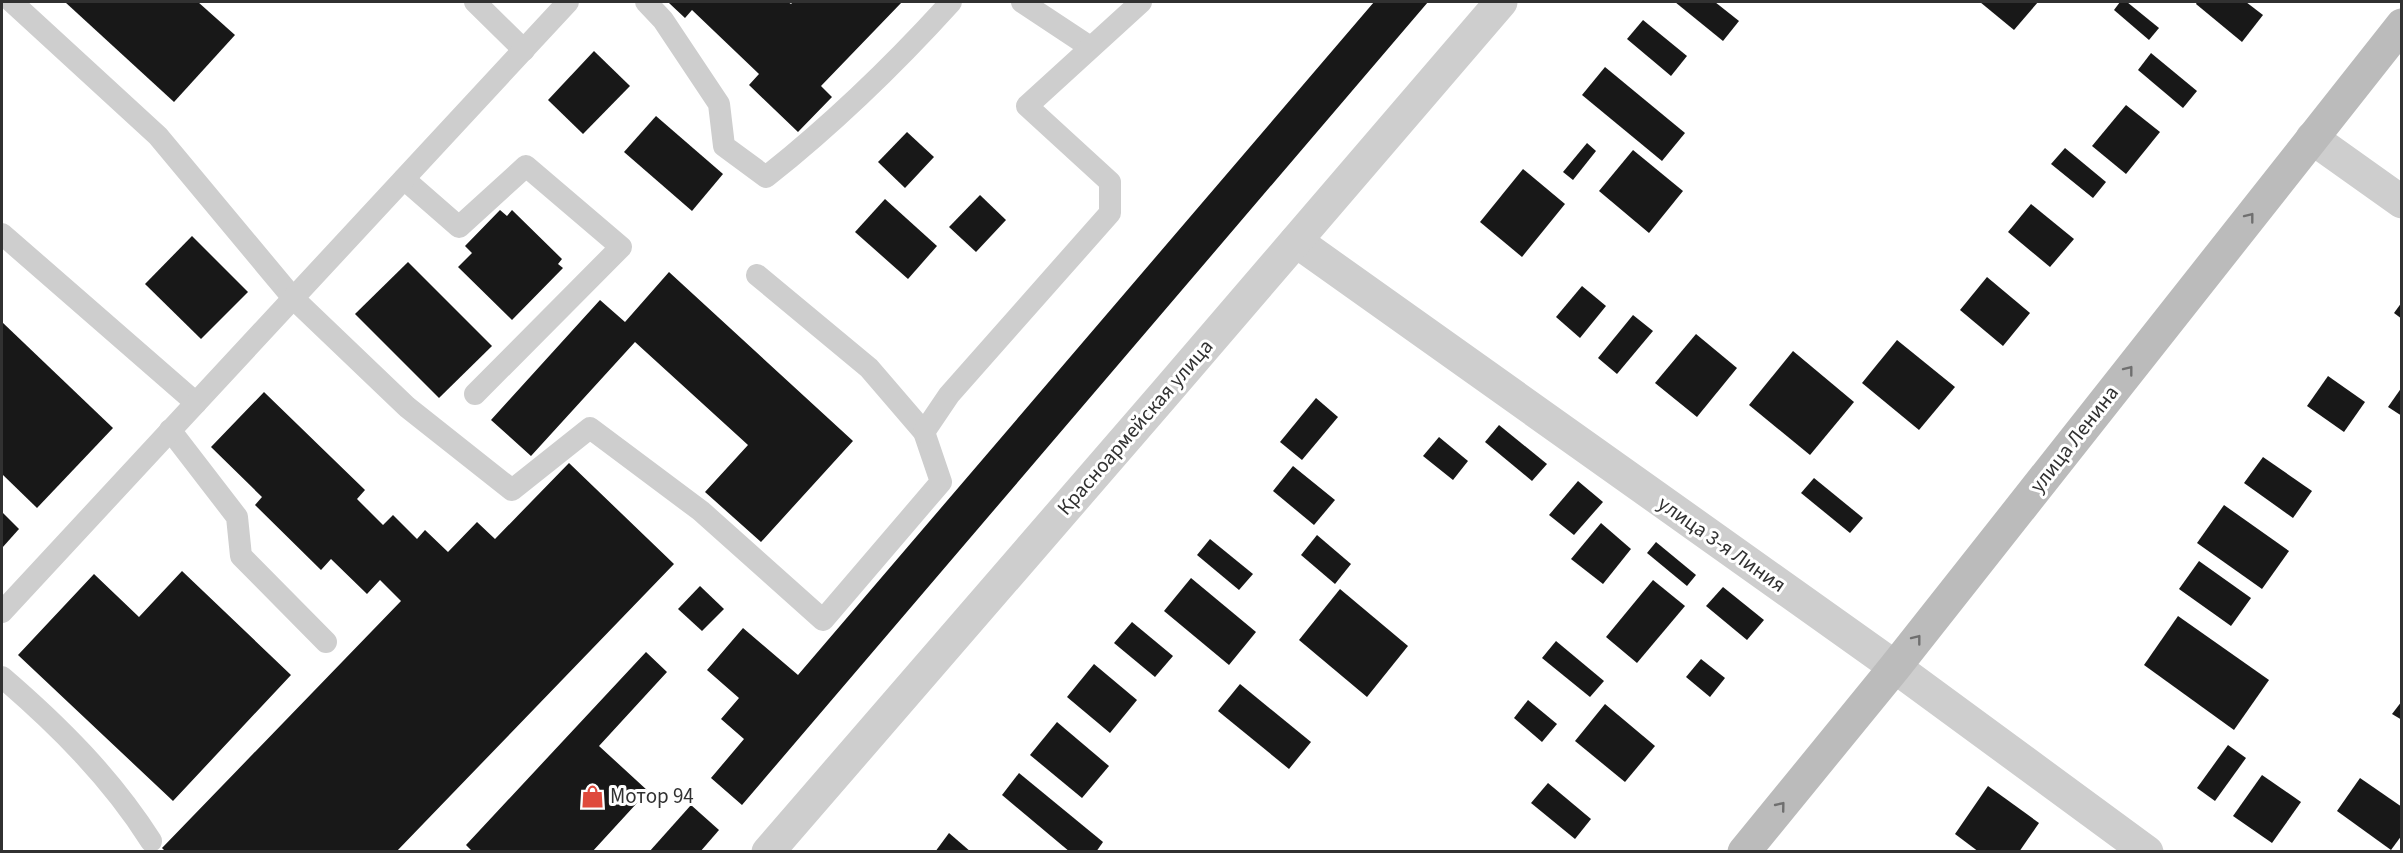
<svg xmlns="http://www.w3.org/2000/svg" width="2403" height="853" font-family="'Source Sans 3',sans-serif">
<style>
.building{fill:#181818}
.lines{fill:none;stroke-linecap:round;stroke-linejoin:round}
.service{stroke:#cecece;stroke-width:22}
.minor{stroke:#cecece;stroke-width:33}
.secondary{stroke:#bbb;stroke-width:33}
.oneway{stroke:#6f6f6f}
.labels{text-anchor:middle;stroke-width:6;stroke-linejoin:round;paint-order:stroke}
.street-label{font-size:21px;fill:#313131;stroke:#fff}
.poi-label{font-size:21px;fill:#313131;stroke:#fff;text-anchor:start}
</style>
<rect width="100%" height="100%" fill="#fff"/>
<g class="building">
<path d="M65,2H198L235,35L174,102Z"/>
<path d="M670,2H788L791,4L793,2H902L821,86L832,97L798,132L749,85L759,74L692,10L685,18L669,3Z"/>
<path d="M1374,2H1428L742,805L711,778L744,739L721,719L739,698L707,670L743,628L798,675Z"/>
<path d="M1675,2H1715L1739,21L1723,41Z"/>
<path d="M1980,2H2038L2014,30Z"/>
<path d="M2120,2H2127L2159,28L2149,40L2114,10Z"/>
<path d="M2197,2H2246L2263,15L2242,42L2196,4Z"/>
<path d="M1643,20L1687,56L1671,76L1627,39Z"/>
<path d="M594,51L630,86L583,134L548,100Z"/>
<path d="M2151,53L2197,91L2183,108L2138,70Z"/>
<path d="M1605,67L1685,133L1662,161L1582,95Z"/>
<path d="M2126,105L2160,132L2126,174L2092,146Z"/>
<path d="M656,116L723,174L692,211L624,152Z"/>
<path d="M907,132L934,157L905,188L878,162Z"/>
<path d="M1587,143L1596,151L1573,180L1563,172Z"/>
<path d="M2065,148L2106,182L2093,198L2051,164Z"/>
<path d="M1633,150L1683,191L1649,233L1599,191Z"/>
<path d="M1523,169L1565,204L1522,257L1480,222Z"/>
<path d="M980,195L1006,220L976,252L949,227Z"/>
<path d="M885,199L937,246L908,279L855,232Z"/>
<path d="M2031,204L2074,239L2050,267L2008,232Z"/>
<path d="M500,210L507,216L512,210L562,259L558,264L563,268L512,320L458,267L472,253L465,246Z"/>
<path d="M192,236L248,292L201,339L145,284Z"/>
<path d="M408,262L492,346L439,398L355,314Z"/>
<path d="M669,272L853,441L761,542L705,492L748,445L635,342L531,456L491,420L600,300L625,322Z"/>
<path d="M1987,277L2030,313L2003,346L1960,310Z"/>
<path d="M1582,286L1606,306L1580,338L1556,317Z"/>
<path d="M2402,302V319L2394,313Z"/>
<path d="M1633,315L1653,331L1617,374L1598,358Z"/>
<path d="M2,322L113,428L37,508L2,474Z"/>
<path d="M1696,334L1737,368L1697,417L1655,383Z"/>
<path d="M1897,340L1955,387L1919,430L1862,383Z"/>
<path d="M1793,351L1854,402L1810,455L1749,405Z"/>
<path d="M2328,376L2365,402L2344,432L2307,406Z"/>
<path d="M2402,387V416L2388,407Z"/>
<path d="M264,392L365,490L357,499L383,525L393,515L417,539L425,530L448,552L477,522L495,539L569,463L674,564L396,852H166L162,848L401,601L380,580L367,594L331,559L321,570L255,505L262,497L211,447Z"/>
<path d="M1316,398L1338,417L1302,460L1280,442Z"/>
<path d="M1499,425L1547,464L1532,481L1485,442Z"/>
<path d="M1439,437L1468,461L1453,480L1423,456Z"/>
<path d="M2263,457L2312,491L2293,518L2244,483Z"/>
<path d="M1293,466L1335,500L1314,525L1273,491Z"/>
<path d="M1814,478L1863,518L1850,533L1801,493Z"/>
<path d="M1578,481L1603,502L1574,535L1549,515Z"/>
<path d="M2224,505L2289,551L2262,589L2197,543Z"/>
<path d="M2,512L19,529L2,548Z"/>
<path d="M1601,523L1631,549L1603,584L1571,559Z"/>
<path d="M1317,535L1351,564L1335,584L1301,555Z"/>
<path d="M1210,539L1253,574L1239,590L1197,555Z"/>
<path d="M1656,542L1696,575L1687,586L1647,553Z"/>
<path d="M2199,561L2251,598L2231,626L2179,589Z"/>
<path d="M182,571L291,675L173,801L18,655L94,574L139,617Z"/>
<path d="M1191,578L1256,632L1229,665L1164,611Z"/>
<path d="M1653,580L1685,606L1637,663L1606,637Z"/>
<path d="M700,586L724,609L702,631L678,609Z"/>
<path d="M1723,587L1764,620L1747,640L1706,606Z"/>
<path d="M1340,589L1408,646L1367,697L1299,640Z"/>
<path d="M2178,616L2269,680L2234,730L2144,665Z"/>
<path d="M1132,622L1173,656L1155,677L1114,643Z"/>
<path d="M1556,641L1604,681L1590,697L1542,658Z"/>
<path d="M646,652L667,672L599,746L648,791L592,852H473L466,845Z"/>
<path d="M1701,659L1725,678L1710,697L1686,677Z"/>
<path d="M1094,664L1137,700L1110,733L1067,697Z"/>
<path d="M1240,684L1311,742L1289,769L1218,711Z"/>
<path d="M1528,700L1557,724L1542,742L1514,718Z"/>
<path d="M2402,701V720L2392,714Z"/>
<path d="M1605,704L1655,746L1625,782L1575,741Z"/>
<path d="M1057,722L1109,766L1082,798L1030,755Z"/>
<path d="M2228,745L2246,758L2215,801L2197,788Z"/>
<path d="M1019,773L1103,842L1096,852H1070L1002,795Z"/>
<path d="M2262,775L2301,802L2272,843L2233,816Z"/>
<path d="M2360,778L2402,807V835L2391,850L2337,811Z"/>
<path d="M1548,783L1591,819L1575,839L1531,803Z"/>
<path d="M1988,786L2039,823L2019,852H1979L1955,834Z"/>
<path d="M691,805L719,830L700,852H649Z"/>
<path d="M949,833L971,852H935Z"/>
</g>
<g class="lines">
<g class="service">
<path d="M12,2L158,136L293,298L407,407L512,490L590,428L701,511L823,620L941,482L924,432L869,368L757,275"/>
<path d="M475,2L524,50"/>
<path d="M646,2L663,20L719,104L724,146L766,177C834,123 893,66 951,2"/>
<path d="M1022,2L1090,47"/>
<path d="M404,179L459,227L526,166L621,247L475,394"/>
<path d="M2,234L196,403"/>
<path d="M170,430L237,517L241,556L326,642"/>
<path d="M924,432L949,395L1110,213V182L1027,106L1141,2"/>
<path d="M2,612L568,2"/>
<path d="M2,677C59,726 111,778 151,841"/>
</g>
<g class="minor">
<path d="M2312,138L2402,202"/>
<path d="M1296,241L1895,667L2147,852"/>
<path d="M768,852L1167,391L1501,2"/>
</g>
<path class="secondary" d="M1744,852L1895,667L2402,25"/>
</g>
<defs><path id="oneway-chevron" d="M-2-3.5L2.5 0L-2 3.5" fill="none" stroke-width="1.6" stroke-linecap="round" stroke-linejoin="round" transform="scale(1.5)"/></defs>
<g class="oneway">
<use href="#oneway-chevron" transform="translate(2250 217) rotate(-52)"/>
<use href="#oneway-chevron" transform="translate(2129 370) rotate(-52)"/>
<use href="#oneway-chevron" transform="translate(1917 639) rotate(-52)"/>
<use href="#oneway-chevron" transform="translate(1781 806) rotate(-51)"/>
</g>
<defs>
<symbol id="shop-bare" viewBox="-9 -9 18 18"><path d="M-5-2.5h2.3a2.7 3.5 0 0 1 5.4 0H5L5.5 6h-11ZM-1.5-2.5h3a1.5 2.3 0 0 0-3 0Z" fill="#df4a3c" stroke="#fff" stroke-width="2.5" paint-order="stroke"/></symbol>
</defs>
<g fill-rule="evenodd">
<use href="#shop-bare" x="576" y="780" width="33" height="33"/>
</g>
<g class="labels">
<g class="street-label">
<text transform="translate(1135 427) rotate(-49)" y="7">Красноармейская улица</text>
<text transform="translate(2074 439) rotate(-52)" y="7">улица Ленина</text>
<text transform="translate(1722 544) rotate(35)" y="7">улица 3-я Линия</text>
</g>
<g class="poi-label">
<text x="610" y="803">Мотор 94</text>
</g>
</g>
<rect width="2403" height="853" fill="none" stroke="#313131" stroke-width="6"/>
</svg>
